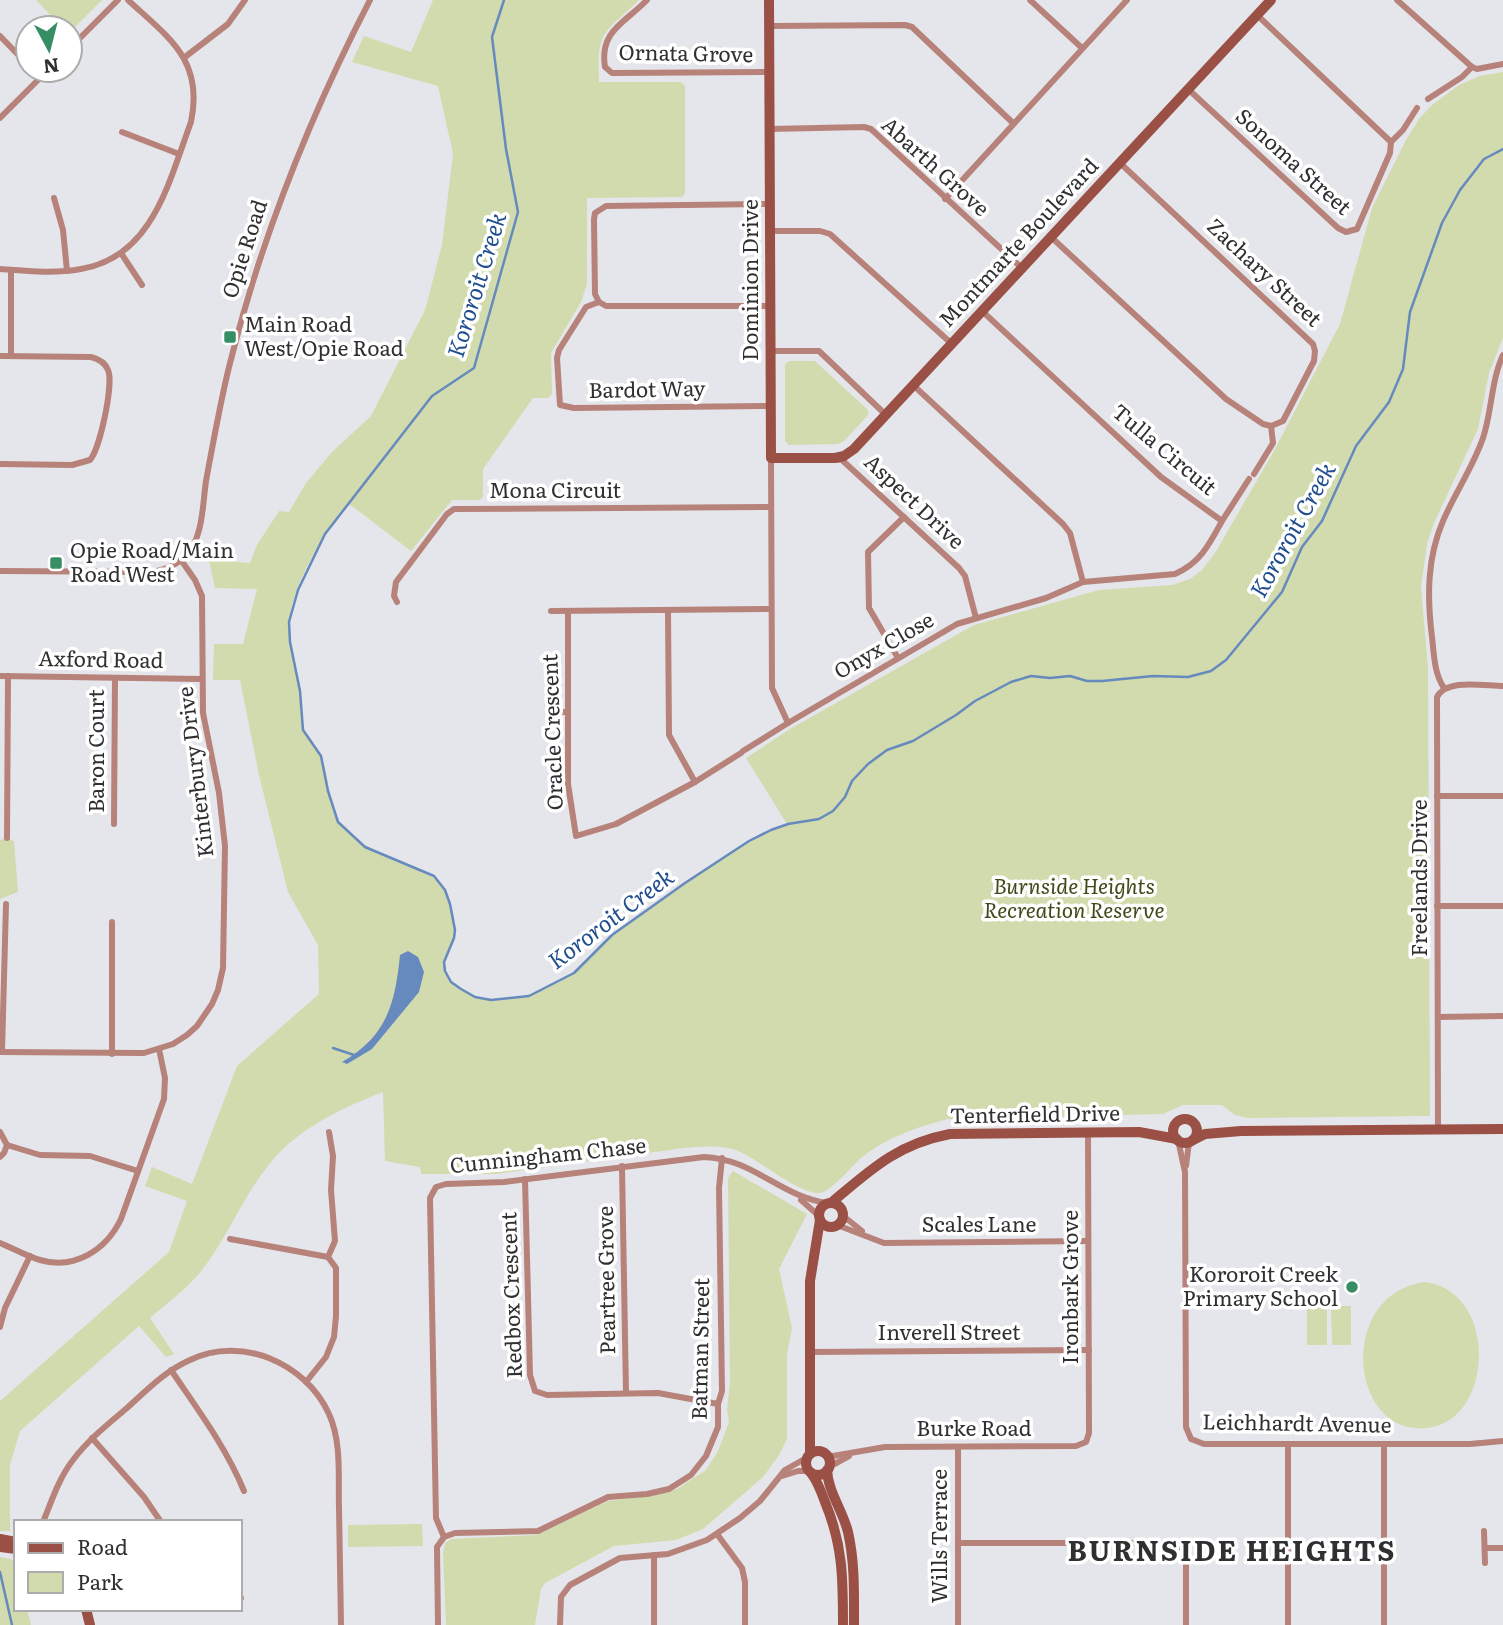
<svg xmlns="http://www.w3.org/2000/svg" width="1503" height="1625" font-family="Literata,serif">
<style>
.green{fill:#d1dbad}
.water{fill:#678abe}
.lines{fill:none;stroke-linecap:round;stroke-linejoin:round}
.stream{stroke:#678abe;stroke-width:2.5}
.street{stroke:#b7827a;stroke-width:6}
.secondary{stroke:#9b5046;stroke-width:10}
.poi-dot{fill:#368e64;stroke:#fff;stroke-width:2.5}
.labels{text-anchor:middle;stroke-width:7;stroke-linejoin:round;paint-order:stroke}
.street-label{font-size:21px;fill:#303032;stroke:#fff}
.poi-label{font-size:21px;fill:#303032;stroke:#fff;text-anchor:start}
.park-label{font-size:21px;font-style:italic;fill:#414918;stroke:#fff}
.water-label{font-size:23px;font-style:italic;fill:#204e8f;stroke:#fff}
.district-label{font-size:28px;font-weight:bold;letter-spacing:2px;fill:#303032;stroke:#fff}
</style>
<rect width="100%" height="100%" fill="#e5e6eb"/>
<g class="green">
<path d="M36,0H102L70,32V28H63Z"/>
<path d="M433,0H639C603,35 597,29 599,82H681L685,86V193L682,197L587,198V284L581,302L551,353L552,394L548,398H533L483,469V496L480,500H452L411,551L348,503C325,534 290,585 289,626C289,647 296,668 299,688C302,701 299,718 304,731C307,740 317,747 321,757C331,777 326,804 339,823C365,859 428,861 445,890C451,901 455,918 455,931C455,942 446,950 444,960C440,983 473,999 492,1000C519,1002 559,986 580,968C591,957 601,944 613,934C629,921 648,909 665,897C703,870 743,840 787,824L746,758L790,729L974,625L1099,590L1172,585L1190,579L1202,570L1215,553L1274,451L1340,324L1372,208L1406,140L1419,119L1432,105L1459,85L1480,76L1503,72V338L1489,373L1478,429L1434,523L1427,544L1421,587L1428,669L1430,1116L1248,1118L1235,1115L1222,1105H1183L1163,1114L948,1119C917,1127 885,1138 860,1159C851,1167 830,1193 819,1193C797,1193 760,1160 738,1151C721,1144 701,1147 684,1148L495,1174H421L420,1167L385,1161L383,1092C345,1107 307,1124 278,1154C245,1189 229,1238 198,1275C184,1291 166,1304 150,1318L174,1354L166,1357L139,1326L20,1431L10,1465V1531H0V1401L169,1252L187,1201L145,1186L152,1167L192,1184L237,1066L319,994L318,945L288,892L259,775L240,680H213L214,644H243L257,589L215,588L209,560L210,554L216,560L250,563L257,545L279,511L289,512L306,483L332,452L371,416L425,310L442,245L453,154L438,86L352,62L364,36L411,52Z"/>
<path d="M789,361H815L868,410V415L844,441L838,444L789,445L785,441V365Z"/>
<path d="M7,838L14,841L18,892L0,899V840Z"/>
<path d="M733,1171L807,1214L779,1269L792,1328L787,1354V1439L779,1455L763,1477L703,1529L676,1540L614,1546L545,1583L541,1589L535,1625H446L443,1553L445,1543L451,1539L536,1535L608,1501L656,1495L677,1489L706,1470L718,1451L729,1422L727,1410L730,1384L728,1178Z"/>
<path d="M1425,1282C1503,1292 1494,1437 1414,1428C1348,1421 1341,1293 1425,1282Z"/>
<rect x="1307" y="1306" width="20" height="39"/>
<path d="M1331,1306H1351V1345H1332Z"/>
<path d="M422,1524L423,1546L348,1547V1525Z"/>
<path d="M0,1557L11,1559L16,1564V1609H27L31,1625H0Z"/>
</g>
<path class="water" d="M408,951L418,957L424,972L419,992L372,1049L347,1064L342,1062C387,1036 395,1004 400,955Z"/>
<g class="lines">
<g class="stream">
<path d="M504,0L492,37L506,149L518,212L474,368L432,396L325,534L298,590L289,622L290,642L300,691L303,730L321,756L328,791L338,822L365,847L434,876L445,890L450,904L455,930L454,938L444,962L445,971L451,982L461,989L475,997L491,1000L529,996L574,973L612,935L685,883L749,841L771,830L788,824L819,819L833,811L845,797L852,781L868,764L887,750L913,741L956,715L975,701L1011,682L1031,676L1050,678L1070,676L1087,681H1102L1153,676L1188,677L1211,671L1226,660L1282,592L1302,547L1322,521L1356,446L1389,402L1403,369L1410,312L1442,223L1460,190L1484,159L1503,149"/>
<path d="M333,1048L354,1055"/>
<path d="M0,1572L12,1625"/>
</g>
<g class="street">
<path d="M647,0C625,23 599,31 605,67L612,73L769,72"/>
<path d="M1030,0L1082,48"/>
<path d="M1397,0L1472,67L1477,69L1503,64"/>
<path d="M769,26L905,25L912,27L1013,123"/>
<path d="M0,36L28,65"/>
<path d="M70,48L118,0"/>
<path d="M185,57L228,24L245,0"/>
<path d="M1188,89L1338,228L1346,232L1357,229L1390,153L1391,142L1257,15"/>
<path d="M1428,99L1462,77L1472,67"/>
<path d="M0,118L48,70"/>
<path d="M769,129L864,127L871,129L1022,268"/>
<path d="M122,132L179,154"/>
<path d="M1391,142L1403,130L1417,108"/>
<path d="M54,198L63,230L67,271"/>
<path d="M945,199L1127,0"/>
<path d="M770,204L606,206L595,213L594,219L595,294L599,302L606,306H771"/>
<path d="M770,231H820L830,234L952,344"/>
<path d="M1051,237L1226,399L1263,424L1271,426L1283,421L1314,361L1315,351L1313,344L1120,163"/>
<path d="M121,253L142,285"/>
<path d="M0,269C26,271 55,274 81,269C153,257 169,181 191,122C204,60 169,38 128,0"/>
<path d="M11,270V356"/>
<path d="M599,302L586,307L559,350L557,358L560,405L574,408L771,406"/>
<path d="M771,351H819L886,415"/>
<path d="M0,356L91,357C99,359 105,362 108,370C114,383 100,449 90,460L72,465L0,464"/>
<path d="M913,385L1063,524L1070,533L1083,582L1175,574C1200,563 1209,545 1222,521L1161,477L982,311"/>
<path d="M771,458L772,688L788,723"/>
<path d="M837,459L842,460L959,568L965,576L976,618"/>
<path d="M1254,474L1273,443L1271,426"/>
<path d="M1222,521L1249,479"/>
<path d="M0,571L152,572C170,569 185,561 194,544C203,525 203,502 206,481C213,443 220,404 229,367C261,238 309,118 370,0"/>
<path d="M397,602L394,596L396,582L447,514L454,509L771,507"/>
<path d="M551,611L771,609"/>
<path d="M568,611V784L576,836L616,824L695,782L669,735L668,610"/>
<path d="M898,658L869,608L868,552L904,517"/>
<path d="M0,676L201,679"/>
<path d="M1444,688C1434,673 1434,654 1432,637C1427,597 1427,558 1443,521C1455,493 1473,467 1483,438C1492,411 1491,381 1503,355"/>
<path d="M552,712H568"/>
<path d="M743,751L788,723L957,624L1046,598L1083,582"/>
<path d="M695,782L741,753"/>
<path d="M1437,796H1503"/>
<path d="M114,824L115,678"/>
<path d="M7,838L8,676"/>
<path d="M1437,906H1503"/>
<path d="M1438,1017L1503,1016"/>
<path d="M0,1052L144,1053L173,1044L187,1035L197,1026L212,1004L218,990L223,968L225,846L219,793L203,713L202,596L195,580L181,560"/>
<path d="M2,1052L6,904"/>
<path d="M112,1054V922"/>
<path d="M1438,1130L1437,697C1447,678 1484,686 1503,686"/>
<path d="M0,1132L7,1145L4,1153L0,1157"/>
<path d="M1178,1140L1185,1172L1186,1427L1191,1439L1204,1444H1470L1503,1441"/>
<path d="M7,1145L40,1155L90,1156L138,1171"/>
<path d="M622,1166L626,1393"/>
<path d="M1186,1166L1189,1142"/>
<path d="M525,1179L530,1375L535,1391L547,1395L658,1393L718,1404"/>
<path d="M801,1200L819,1216"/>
<path d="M842,1215L862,1231"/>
<path d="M837,1225L884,1243L1088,1241"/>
<path d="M230,1239L328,1257"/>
<path d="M0,1243C13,1248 26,1256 40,1260C75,1270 106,1250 121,1219L164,1099L165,1078L159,1049"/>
<path d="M328,1257L335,1241L331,1190L333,1156L329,1132"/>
<path d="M0,1327L5,1308L30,1256"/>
<path d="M810,1352L1089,1350"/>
<path d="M171,1370C198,1410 226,1447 244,1491"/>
<path d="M306,1382L326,1357L334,1337L336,1316V1268L328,1257"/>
<path d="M92,1438L144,1497L161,1522"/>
<path d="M1288,1444V1625"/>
<path d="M958,1447V1625"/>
<path d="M827,1457L885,1447L1076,1446L1086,1442L1089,1433L1088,1132"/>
<path d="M829,1467L849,1456"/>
<path d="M782,1476L798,1471H809"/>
<path d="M43,1522C52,1500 59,1478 73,1460C88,1440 108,1424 127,1408C146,1391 165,1371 190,1360C241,1335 306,1363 329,1414C342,1443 338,1477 339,1508C340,1547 340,1586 341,1625"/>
<path d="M1484,1531L1485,1563"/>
<path d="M717,1534L742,1568L745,1582V1625"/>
<path d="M444,1537L436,1518L430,1198L436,1187L446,1184L504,1182L704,1157C754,1159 779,1196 827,1203"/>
<path d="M958,1543H1175L1183,1549L1186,1558V1625"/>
<path d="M1485,1548H1503"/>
<path d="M654,1555V1625"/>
<path d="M240,1598H241"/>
<path d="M438,1625L437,1547L444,1537L455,1533L538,1531L608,1497L647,1494L669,1489L691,1475L706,1456L718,1427V1404L722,1391L719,1188L722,1158"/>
<path d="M560,1625L561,1597L570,1585L620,1558L668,1554L707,1540L740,1518L760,1501L785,1470L808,1457"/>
<path d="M1384,1625V1444"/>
</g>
<g class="secondary">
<path d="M769,0L771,458H835L844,456L854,449L1271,0"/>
<circle cx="1185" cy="1131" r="12"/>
<path d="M1193,1140L1205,1134L1241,1131L1503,1129"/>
<path d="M831,1203C870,1170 897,1144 950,1134L1139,1132L1177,1139"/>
<circle cx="831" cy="1215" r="12"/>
<circle cx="818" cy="1463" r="12"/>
<path d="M810,1454V1281L820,1220"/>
<path d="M827,1470C828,1492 843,1511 848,1532C855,1563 854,1594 854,1625"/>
<path d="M811,1473C818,1482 821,1491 825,1502C843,1545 843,1579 843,1625"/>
<path d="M0,1539L16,1542"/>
<path d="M0,1547L16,1549"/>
<path d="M86,1609L90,1625"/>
</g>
</g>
<g class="poi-dot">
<rect x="223" y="330" width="14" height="14" rx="3.5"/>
<rect x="49" y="556" width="14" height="14" rx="3.5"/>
<circle cx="1352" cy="1287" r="7"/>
</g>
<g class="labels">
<g class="street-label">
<text transform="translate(686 54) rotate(1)" y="7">Ornata Grove</text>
<text transform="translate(1293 162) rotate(42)" y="7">Sonoma Street</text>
<text transform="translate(935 167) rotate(42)" y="7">Abarth Grove</text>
<text transform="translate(1019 243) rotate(-47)" y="7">Montmarte Boulevard</text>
<text transform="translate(245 249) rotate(-72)" y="7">Opie Road</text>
<text transform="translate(1264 273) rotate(43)" y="7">Zachary Street</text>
<text transform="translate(751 280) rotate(-90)" y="7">Dominion Drive</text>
<text transform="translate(647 390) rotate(-1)" y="7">Bardot Way</text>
<text transform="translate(1164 450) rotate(40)" y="7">Tulla Circuit</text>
<text x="555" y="498">Mona Circuit</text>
<text transform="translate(914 502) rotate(43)" y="7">Aspect Drive</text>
<text transform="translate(884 646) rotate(-30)" y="7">Onyx Close</text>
<text transform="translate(101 660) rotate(1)" y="7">Axford Road</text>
<text transform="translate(553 732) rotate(-92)" y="7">Oracle Crescent</text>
<text transform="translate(97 751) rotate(-90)" y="7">Baron Court</text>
<text transform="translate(196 772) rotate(-97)" y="7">Kinterbury Drive</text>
<text transform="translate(1420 878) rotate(-90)" y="7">Freelands Drive</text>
<text transform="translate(1035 1115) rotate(-1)" y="7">Tenterfield Drive</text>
<text transform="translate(548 1156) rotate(-6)" y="7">Cunningham Chase</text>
<text x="979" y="1232">Scales Lane</text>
<text transform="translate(607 1280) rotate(-91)" y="7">Peartree Grove</text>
<text transform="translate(1071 1287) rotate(-90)" y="7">Ironbark Grove</text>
<text transform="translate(512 1295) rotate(-92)" y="7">Redbox Crescent</text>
<text x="949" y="1340">Inverell Street</text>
<text transform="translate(701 1349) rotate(-89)" y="7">Batman Street</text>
<text transform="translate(1297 1424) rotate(1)" y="7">Leichhardt Avenue</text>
<text x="974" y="1436">Burke Road</text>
<text transform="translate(940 1536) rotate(-90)" y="7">Wills Terrace</text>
</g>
<g class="poi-label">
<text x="244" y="332">Main Road<tspan x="244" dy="24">West/Opie Road</tspan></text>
<text x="70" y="558">Opie Road/Main<tspan x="70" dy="24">Road West</tspan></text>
<text x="1338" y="1282" text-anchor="end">Kororoit Creek<tspan x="1338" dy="24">Primary School</tspan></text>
</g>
<g class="park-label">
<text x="1074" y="894">Burnside Heights<tspan x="1074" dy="24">Recreation Reserve</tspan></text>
</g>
<g class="water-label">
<text transform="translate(477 285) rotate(-73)" y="8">Kororoit Creek</text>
<text transform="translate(1293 530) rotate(-61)" y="8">Kororoit Creek</text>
<text transform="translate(611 919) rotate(-37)" y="8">Kororoit Creek</text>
</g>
<g class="district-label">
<text x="1232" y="1561">BURNSIDE HEIGHTS</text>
</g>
</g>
<rect x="14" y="1520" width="228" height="91" fill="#ffffff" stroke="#acacad" stroke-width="2"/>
<rect x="28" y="1543" width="35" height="10" fill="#9b5046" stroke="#acacad" stroke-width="2"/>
<text x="77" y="1555" font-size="21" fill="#303032">Road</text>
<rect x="28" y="1572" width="35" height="21" fill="#d1dbad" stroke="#acacad" stroke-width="2"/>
<text x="77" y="1590" font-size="21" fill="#303032">Park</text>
<g transform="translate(49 49) rotate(173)"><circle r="33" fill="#ffffff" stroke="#acacad" stroke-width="2"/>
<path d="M0-5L12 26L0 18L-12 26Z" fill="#368e64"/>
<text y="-10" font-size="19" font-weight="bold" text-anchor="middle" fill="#303032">N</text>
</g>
</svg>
